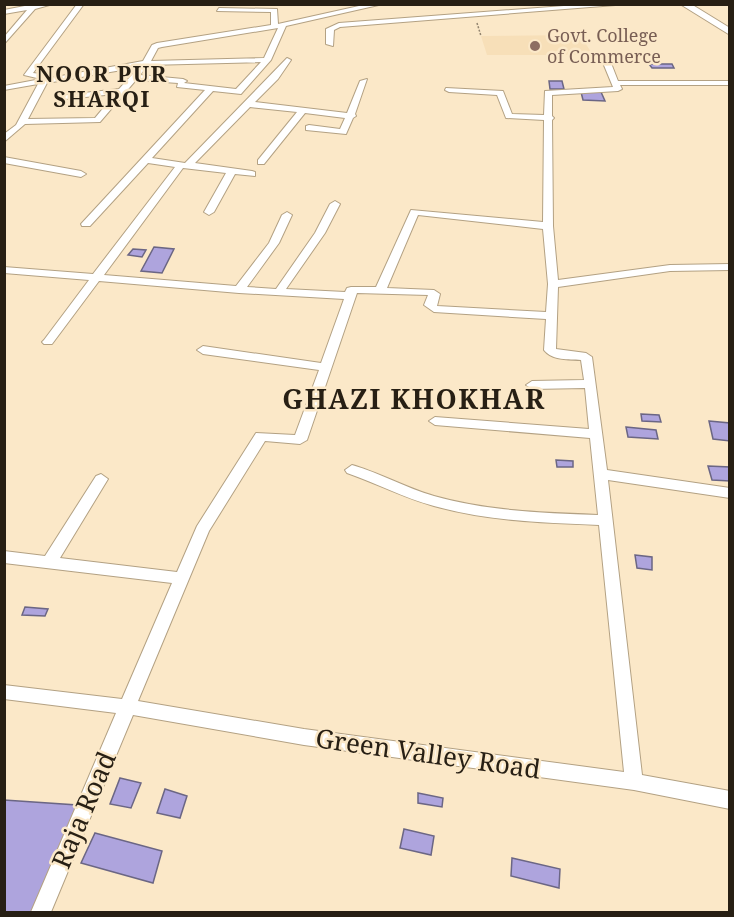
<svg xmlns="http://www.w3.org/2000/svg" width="734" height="917" font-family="'Noto Serif',serif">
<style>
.built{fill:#f7dfb8}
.building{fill:#aea4dd;stroke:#6b6684;stroke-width:1.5}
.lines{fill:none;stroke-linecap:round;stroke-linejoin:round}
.minor-casing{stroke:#b3a183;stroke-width:2}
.major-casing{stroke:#b3a183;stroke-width:2}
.path{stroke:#938570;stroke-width:1.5;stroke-dasharray:2 1.5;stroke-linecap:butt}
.minor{fill:#fff;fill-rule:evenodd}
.major{fill:#fff;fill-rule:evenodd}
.education-dot{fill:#8d6e63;stroke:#fbe8c8;stroke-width:2}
.labels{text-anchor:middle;stroke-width:5;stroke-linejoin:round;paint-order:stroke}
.far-education-label{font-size:18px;fill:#785e54;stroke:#fbe8c8;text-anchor:start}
.far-district-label{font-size:22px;font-weight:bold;letter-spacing:1.5px;fill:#271f14;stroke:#fbe8c8}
.near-street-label{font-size:26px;fill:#271f14;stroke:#fbe8c8}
.district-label{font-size:27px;font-weight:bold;letter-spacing:1.5px;fill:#271f14;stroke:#fbe8c8}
</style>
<rect width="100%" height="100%" fill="#fbe8c8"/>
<path class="built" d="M580,35L593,55H487L481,36Z"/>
<g class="building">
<path d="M649,64H672L674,68H652Z"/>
<path d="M549,81H562L564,89H550Z"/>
<path d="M581,92H601L605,101L583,100Z"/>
<path d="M154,247L174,249L162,273L141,271Z"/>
<path d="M133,249L146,250L142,257L128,255Z"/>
<path d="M641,414L659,415L661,422L642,421Z"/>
<path d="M709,421L730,423V441L713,439Z"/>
<path d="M626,427L656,430L658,439L628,437Z"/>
<path d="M556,460L573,461V467H557Z"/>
<path d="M708,466L730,467V481L712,480Z"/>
<path d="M635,555L652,557V570L637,568Z"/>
<path d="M25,607L48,609L45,616L22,615Z"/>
<path d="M120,778L141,783L131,808L110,804Z"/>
<path d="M165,789L187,796L180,818L157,813Z"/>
<path d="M418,793L443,798L442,807L418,803Z"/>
<path d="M4,800L77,805L33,912H4Z"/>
<path d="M404,829L434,836L431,855L400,848Z"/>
<path d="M95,833L162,851L153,883L81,863Z"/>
<path d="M512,858L560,869L559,888L511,876Z"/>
</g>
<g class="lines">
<defs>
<g id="minor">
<path d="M35,4H53L35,9L4,44V37L27,10L4,14V10Z"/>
<path d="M77,4H84L33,73L49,75L50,78L143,61L152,45L157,43L271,25V12L217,11L219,8L277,9L278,24L368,4H383L286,26L271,60L241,94L213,91L152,158L185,163L287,58L291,60L278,79L255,102L347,113L360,81L367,79L355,114L356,116L353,118L346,134L306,130V126L309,125L340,129L345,118L305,113L264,164H258V160L297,112L250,107L195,163L252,171L255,172V176L235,174L214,212L209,215L204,212L226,173L183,168L104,275L236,286L269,243L282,215L287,212L292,215L279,243L247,287L276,289L315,233L330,204L335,201L340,204L325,233L286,289L345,292L347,288L351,287H376L411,210L543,222L544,120L506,118L497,95L449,92L445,90L446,88L503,91L512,114L544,115L545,91L613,87L601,58L605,56L609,58L618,81H730V85H620L622,89L618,91L552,95V116L554,118L552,120L553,226L558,280L670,265L730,264V270L670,271L558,287L556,349L586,353L592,357L607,470L730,488V498L608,480L642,775L730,791V809L634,790L304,745L133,715L51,912H31L116,713L4,699V685L122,699L172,583L4,563V551L45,556L96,476L101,474L108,479L60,558L177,572L197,526L256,433L295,435L319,370L203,354L197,350L203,346L321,363L344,299L239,293L99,281L52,344H44L42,342L44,340L89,280L4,273V267L93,274L175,167L148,163L90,226H82L81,224L205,90L177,87L178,83L136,80L100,122L25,124L4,142V134L16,125L38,84L4,90V86L41,79L24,75ZM278,28L264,58L151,61L158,48L162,47ZM261,62L236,89L184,83L187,81L183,79L140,75L148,65ZM139,67L119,89L66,95L62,97L66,99L115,94L95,118L28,119L47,83ZM418,215L543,229L548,284L546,312L437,306L440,294L434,290L387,288ZM357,293L428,295L424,305L434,312L546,319L544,350C553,361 568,359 581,360L584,380L532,381L526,385L532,389L585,388L589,429L435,417L429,421L435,425L590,438L598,515C543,513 487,511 434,496C406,488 380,473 352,465L345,470L347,473C376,483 404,498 434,506C488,521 543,523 599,525L624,772L304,729L138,701L209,531L265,441L300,444L307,440Z"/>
<path d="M590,4H628L340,27L334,30L333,46L326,44V29L339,23Z"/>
<path d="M4,157L81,171L86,174L81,177L4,163Z"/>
</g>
<path id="major" d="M680,4H691L730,28V35Z"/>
</defs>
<use href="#minor" class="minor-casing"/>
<use href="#major" class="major-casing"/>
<path class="path" d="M477,23L481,36"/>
<use href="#minor" class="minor"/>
<use href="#major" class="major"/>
</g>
<circle class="education-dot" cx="535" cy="46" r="6"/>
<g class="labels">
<g class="far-education-label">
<text x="547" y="42">Govt. College<tspan x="547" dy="21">of Commerce</tspan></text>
</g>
<g class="far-district-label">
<text x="102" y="82">NOOR PUR<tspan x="102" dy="25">SHARQI</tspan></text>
</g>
<g class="near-street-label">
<text transform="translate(428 754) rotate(8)" y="9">Green Valley Road</text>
<text transform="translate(84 810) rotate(-67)" y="9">Raja Road</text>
</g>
<g class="district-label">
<text x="414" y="409">GHAZI KHOKHAR</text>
</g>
</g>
<rect width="734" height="917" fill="none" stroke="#271f14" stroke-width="12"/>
</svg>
